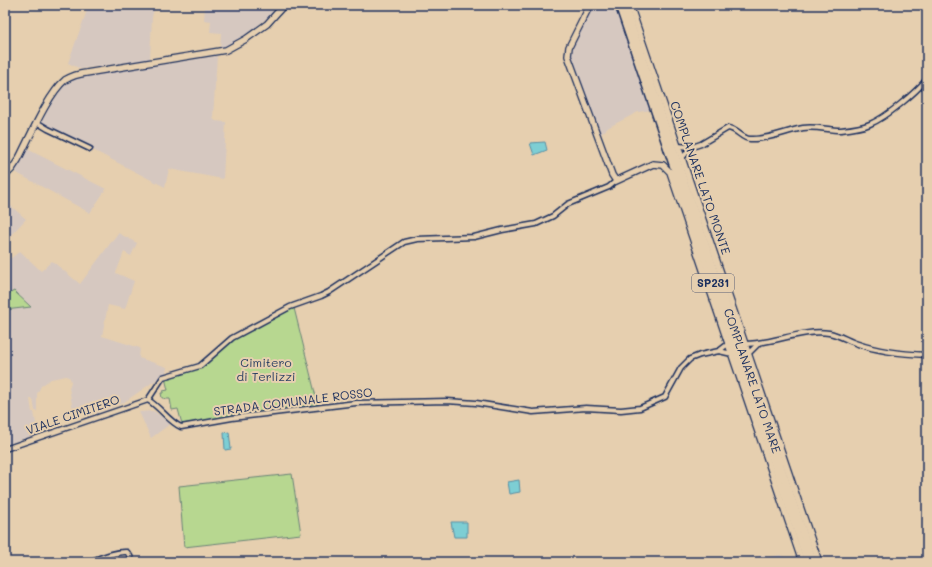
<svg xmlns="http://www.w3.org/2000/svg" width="932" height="567" font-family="Mali,sans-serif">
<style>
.built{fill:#d6c8c0}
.green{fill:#b7d790;stroke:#698377}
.water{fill:#7dced4;stroke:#568ea5}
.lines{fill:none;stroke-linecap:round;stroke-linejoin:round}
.street-casing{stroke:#1b2f5e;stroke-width:7}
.secondary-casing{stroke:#1b2f5e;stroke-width:8}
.highway-casing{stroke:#1b2f5e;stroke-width:10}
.street{stroke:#e6cfaf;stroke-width:4}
.secondary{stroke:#e6cfaf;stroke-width:5.5}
.highway{stroke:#e6cfaf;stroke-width:7}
.labels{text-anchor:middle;stroke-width:4;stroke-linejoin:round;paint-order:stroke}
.shield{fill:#e6cfaf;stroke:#585f76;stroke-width:1}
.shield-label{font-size:11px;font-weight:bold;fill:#1b2f5e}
.street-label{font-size:12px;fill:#1b2f5e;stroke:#e6cfaf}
.park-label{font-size:12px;fill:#2b4063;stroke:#e6cfaf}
</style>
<rect width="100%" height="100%" fill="#e6cfaf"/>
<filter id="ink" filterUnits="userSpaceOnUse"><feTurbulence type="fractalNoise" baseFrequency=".025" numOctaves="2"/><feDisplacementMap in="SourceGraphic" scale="8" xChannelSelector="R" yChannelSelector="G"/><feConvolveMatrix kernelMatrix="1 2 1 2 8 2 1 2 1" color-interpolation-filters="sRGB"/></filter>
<g filter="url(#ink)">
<g class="built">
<path d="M89,5H102L116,9L118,5H155L152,17L150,59L81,69L68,63Z"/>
<path d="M205,5H260L274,12L248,34L235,43L220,49L221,33L210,32L211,21L204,20Z"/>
<path d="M592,5H614L652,110L638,112L609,127L600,135L571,60L570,48Z"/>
<path d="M217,56L213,117L215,121L226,122L223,179L169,169L165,187L44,125L41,122L57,93L68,82L79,77Z"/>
<path d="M27,149L106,189L90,213L15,172Z"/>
<path d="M5,201L26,219L7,239L5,237Z"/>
<path d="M118,233L137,243L131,256L124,252L116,273L134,281L125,309L108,305L102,336L140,348L139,358L167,367L166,373L123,403L97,413L94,401L73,410L69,388L71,382L70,378L66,376L51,379L41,386L37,394V411H35L33,399H30L32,412H34L38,434L5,445V310L31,307L14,291L5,296V263L20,251L41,271L52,261L80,284Z"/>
<path d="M153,411L161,416L170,424L151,438L139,412Z"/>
<path d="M764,555L767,558L780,555L787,560L798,558L799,562H756L758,561L757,557Z"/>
</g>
<g class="green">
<path d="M14,291L31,307L5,310V296Z"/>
<path d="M294,308L318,405L239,415L182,424L178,409L172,410L170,399H165L164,398H162L161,393H163V391L168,390L165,378L201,368L235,339Z"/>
<path d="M292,474L301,534L184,547L179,486Z"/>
</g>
<g class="water">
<path d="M545,142L547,150L534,155L530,143Z"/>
<path d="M229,432L231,449L225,450L224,433Z"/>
<path d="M519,480L520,492L509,494L507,482Z"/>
<path d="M451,522H467V537H454Z"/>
</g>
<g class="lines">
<defs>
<g id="street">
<path d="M38,123L48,129L90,149"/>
<path d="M678,146L692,147L701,144L728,128C737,129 742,139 750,139C768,140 786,131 803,128C816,126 828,130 840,130C850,129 861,128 870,124C887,117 915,93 927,79"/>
<path d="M682,158L692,147"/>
<path d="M745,344C773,344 802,329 829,333C840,335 848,341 858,344C880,352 904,354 927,355"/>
<path d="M719,351L728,344"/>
<path d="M748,354L758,344"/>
<path d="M148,400C161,408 169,422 181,427L232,418L356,403L447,401L476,403L533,412L586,408L621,410L640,408L665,397L681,368L690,359L700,355L719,351L732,354"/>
<path d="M148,400L163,377L200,366L232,338L290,307L321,296L329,292L404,242L417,239L474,237L502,230L536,224L553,216L568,204L609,187L616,181"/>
<path d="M5,449L148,400"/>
<path d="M89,562C100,558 115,551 127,552L130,556L132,562"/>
</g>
<g id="secondary">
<path d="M590,5L569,47L568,56L612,175L616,181L653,164L663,165L670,172L802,562"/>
<path d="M630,5L819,562"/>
<path d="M5,176L12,169L18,160C29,139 48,94 65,80C72,76 78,74 86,73L226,50L246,39L267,24L284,5"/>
</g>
<g id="highway">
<path d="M619,5L808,562"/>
<path d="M624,5L813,562"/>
</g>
</defs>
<use href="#street" class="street-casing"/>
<use href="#secondary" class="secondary-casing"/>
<use href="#highway" class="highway-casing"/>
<use href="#street" class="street"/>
<use href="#secondary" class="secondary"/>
<use href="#highway" class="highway"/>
</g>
</g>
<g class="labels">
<rect class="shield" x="692" y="274" width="42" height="18" rx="3"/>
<g class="shield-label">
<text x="713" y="287">SP231</text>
</g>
<g class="street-label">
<text transform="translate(700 178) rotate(71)" y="4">COMPLANARE LATO MONTE</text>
<text transform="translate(752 381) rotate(71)" y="4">COMPLANARE LATO MARE</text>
<text transform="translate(293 402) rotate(-7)" y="4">STRADA COMUNALE ROSSO</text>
<text transform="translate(73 415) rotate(-19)" y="4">VIALE CIMITERO</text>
</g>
<g class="park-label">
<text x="266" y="367">Cimitero<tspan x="266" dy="14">di Terlizzi</tspan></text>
</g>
</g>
<rect width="932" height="567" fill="none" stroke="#e6cfaf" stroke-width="20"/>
<rect x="10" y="10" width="912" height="547" fill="none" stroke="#1b2f5e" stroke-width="1.5" filter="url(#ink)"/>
</svg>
